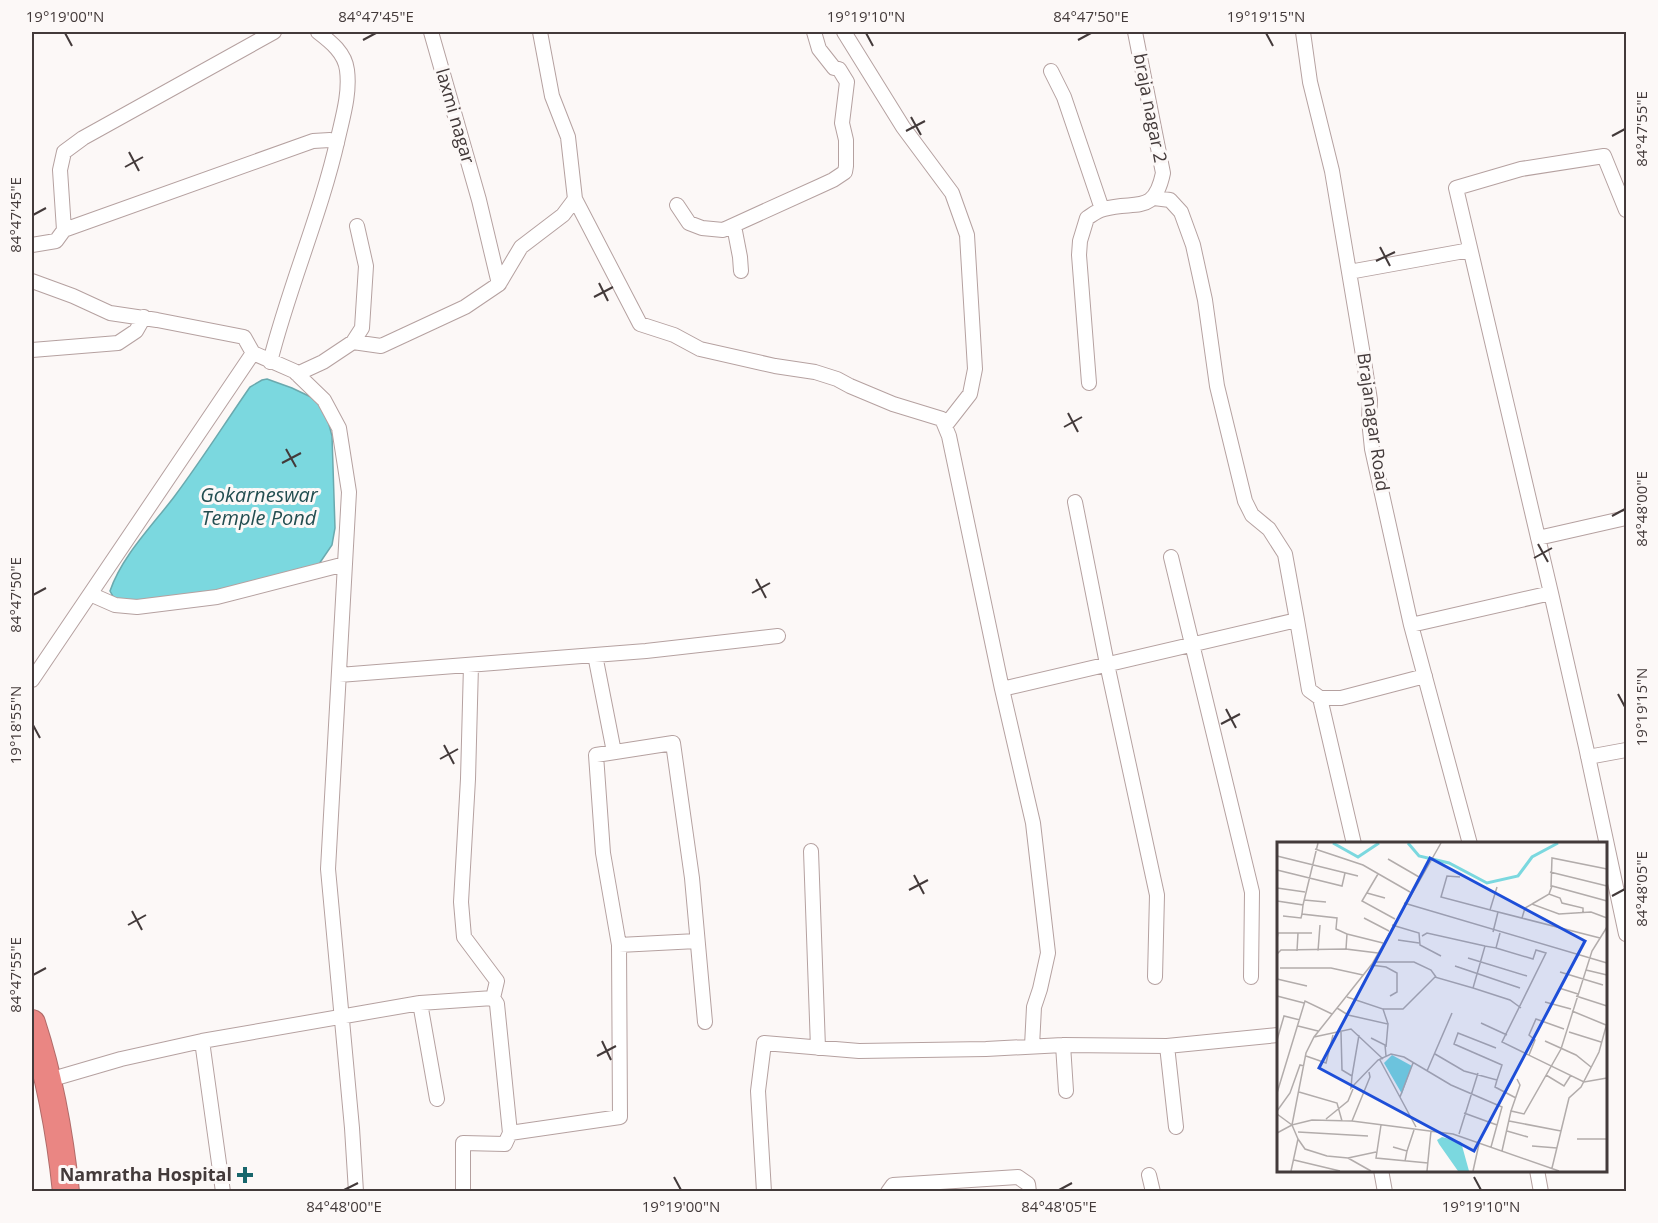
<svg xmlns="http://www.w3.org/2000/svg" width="1658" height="1223" font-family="'Open Sans',sans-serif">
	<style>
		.water { fill: #7bd8df; stroke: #6aa9ae; stroke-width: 1.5 }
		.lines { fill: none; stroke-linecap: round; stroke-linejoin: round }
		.street-casing { stroke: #b5a1a0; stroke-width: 16 }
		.highway-casing { stroke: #b06b69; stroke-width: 28 }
		.street { stroke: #fff; stroke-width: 14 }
		.highway { stroke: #ea8683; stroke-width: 26 }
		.ticks { fill: none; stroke: #433a3a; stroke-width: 2 }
		.poi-dot { fill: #18666c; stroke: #fcf8f7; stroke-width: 2 }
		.labels { text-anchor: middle; stroke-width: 6; stroke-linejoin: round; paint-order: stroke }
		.street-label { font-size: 18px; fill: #433a3a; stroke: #fcf8f7 }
		.poi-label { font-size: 18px; font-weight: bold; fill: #433a3a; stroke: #fcf8f7; text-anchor: end }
		.water-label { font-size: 20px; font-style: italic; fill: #234e51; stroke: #fcf8f7 }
		.inset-river { fill: none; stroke: #7bd8df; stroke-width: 3 }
		.inset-road { fill: none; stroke: #b2acab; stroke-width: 1.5 }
		.view { fill: #1d4ed8; fill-opacity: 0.15; stroke: #1d4ed8; stroke-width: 3 }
		.inset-edge { fill: none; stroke: #433a3a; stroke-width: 3 }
		.neatline { fill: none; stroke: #433a3a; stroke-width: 2 }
		.ticks-label { font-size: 15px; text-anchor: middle; fill: #433a3a }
	</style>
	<rect width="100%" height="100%" fill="#fcf8f7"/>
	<!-- water -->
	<path class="water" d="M267,379L292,388L313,398L323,407L328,421L332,436L335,528L332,545L319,564L233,590L131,603L114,598L110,591C122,556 152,526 174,497C201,461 225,423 250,387L262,380Z"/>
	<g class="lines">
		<defs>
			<path id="street" d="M844,32L903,127L952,193L967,235L975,369L970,394L945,426
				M1303,32L1310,82L1332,171L1363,355L1370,400L1369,420L1372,449L1411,625L1470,844
				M1051,71L1064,97L1102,209
				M1154,198L1170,200L1181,212L1193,245L1205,300L1217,386L1245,501L1252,515L1269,529L1285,554L1297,620
				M575,199L640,324L674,335L700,349L775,366L815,372L837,379L850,386L893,404L942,419L949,436L1002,689
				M677,205L689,223L702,228L723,230L820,186L833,180L845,172L846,166V140L842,123L847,82L839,69L834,68L819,49L814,32
				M734,226L740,257L741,271
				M64,230L313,141L330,140L337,143
				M32,245L56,241L64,230L60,170L64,152L83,138L274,32
				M1349,272L1470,250
				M32,281L73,296L110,313L157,320L244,337L253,353L294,371L324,400L339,428L349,492L328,869L352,1128L356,1192
				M499,284L521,247L563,215L575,199L568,137L552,96L540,32
				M353,342L381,346L465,307L499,284L479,200L431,32
				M32,350L118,343L136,331L144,317
				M270,362C289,286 321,214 338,138C343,116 350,93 347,70C345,53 331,42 318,32
				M297,374L323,362L353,342L362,328L366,266L357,226
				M1089,383L1079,255L1080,241L1087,218C1092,215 1098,210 1104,209C1136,200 1154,216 1163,173L1135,32
				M1075,502L1107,664L1157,895L1155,977
				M1538,538L1626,518
				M1171,557L1252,892L1251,977
				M1551,593L1456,188L1521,169L1604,156L1626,210
				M90,594L115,605L137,607L217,597L345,564
				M1411,625L1551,593L1586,747L1626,934
				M595,655L614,752
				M339,675L646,651L778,636
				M32,680L253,353
				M1320,698L1354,844
				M1588,757L1626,750
				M811,851L818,1048
				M619,945L697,941
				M420,1003L437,1099
				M202,1041L223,1192
				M1063,1045L1066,1091
				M1032,1046L1034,1007L1040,989L1048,953L1033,823L1002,689L1297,620L1309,690L1320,698H1341L1425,676
				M1167,1046L1176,1127
				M49,1080L121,1059L202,1041L420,1003L493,998
				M510,1133L620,1117L619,945L603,853L596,755L673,743L692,878L705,1022
				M1381,1170L1385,1192
				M1537,1170L1541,1192
				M1149,1175L1153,1192
				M463,1192V1143L505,1144L510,1133L497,1004L493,998L497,981L464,937L461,902L468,779L471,665
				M764,1192L758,1091L764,1043L859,1051L986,1049L1063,1045L1167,1046L1278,1035
				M888,1192L893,1185L1018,1177L1028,1184L1029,1192"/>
			<path id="highway" d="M32,1023C50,1078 60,1134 66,1192"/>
		</defs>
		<!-- street casing -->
		<use href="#street" class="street-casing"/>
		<!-- highway casing -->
		<use href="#highway" class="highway-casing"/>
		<!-- street -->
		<use href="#street" class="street"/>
		<!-- highway -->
		<use href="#highway" class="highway"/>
	</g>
	<!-- ticks -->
	<path class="ticks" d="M65,33L72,46M866,33L873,46M1266,33L1273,46M363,40L376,33M1078,40L1091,33M911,117L921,135M906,131L925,121M1612,136L1625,129M129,152L139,171M125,167L143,157M33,215L46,208M1380,247L1390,266M1376,261L1395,252M599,283L608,301M594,297L613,287M1068,413L1078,432M1064,427L1082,417M286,449L296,467M282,463L301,453M1612,516L1625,509M1538,544L1548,562M1534,558L1552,548M756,579L766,598M752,593L770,583M33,595L46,588M1618,694L1625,707M1226,709L1236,728M1221,724L1240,714M33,725L40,738M444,745L454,764M440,759L458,749M914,875L924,894M909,890L928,880M1612,896L1625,889M132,911L142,930M128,925L146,915M33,975L46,968M602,1041L611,1060M597,1056L616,1046M674,1177L681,1190M1474,1177L1481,1190M344,1190L358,1183M1059,1190L1072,1183"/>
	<!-- markers -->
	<path class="poi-dot" d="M242 1166h6v6h6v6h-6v6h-6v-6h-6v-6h6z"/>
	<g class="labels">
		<!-- street labels -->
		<g class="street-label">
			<text transform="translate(1150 108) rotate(79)" y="6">braja nagar 2</text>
			<text transform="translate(455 116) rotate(74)" y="6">laxmi nagar</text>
			<text transform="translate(1373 422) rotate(82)" y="6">Brajanagar Road</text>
		</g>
		<!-- poi labels -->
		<g class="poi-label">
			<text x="232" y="1181">Namratha Hospital</text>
		</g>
		<!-- water labels -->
		<g class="water-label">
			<text x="259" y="502">Gokarneswar<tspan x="259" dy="23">Temple Pond</tspan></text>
		</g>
	</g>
	<!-- overview -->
	<g transform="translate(1277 842)">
		<rect width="330" height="330" fill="#fcf8f7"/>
		<path d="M115,213L135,224L125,252L107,221ZM165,295L184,300L192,329H181L162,302L160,298Z" fill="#7bd8df"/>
		<path class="inset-river" d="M56,1L81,15L102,1M131,1L142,14L172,21L210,41L241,34L255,15L281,1"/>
		<path class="inset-road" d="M38,7L86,23L133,50M0,14L81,34M111,17L142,35M0,28L65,44L68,31M273,30L330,44M101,32L85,59L118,77M183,35L170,34L164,55L221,70M274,45L275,16L330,27M0,46L28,50M90,51L108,56M272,52L275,44L330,59M27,58L49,60M0,59L26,63L25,72L60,76L59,87L70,92L69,107L101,111M127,61L330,121M255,62L272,52L283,56L285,61L306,66V71M26,63L41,1M213,68L220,45M6,74L24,76L25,72M87,76L112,89M245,76L248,66L255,62L282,72L314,70L330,76M115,83L142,91L143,103L164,114M216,90L221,70L323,96M223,91L219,106L208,104L196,146L233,158L244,166M70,92L106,101M145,94L150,91L208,104M0,97L1,91H35M121,98L142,101M219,106L256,117L259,108L269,111L225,200L307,240L330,236M20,109L21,91M41,109L43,83M0,112L4,108L70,107M191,116L250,134M96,120H137L154,128L159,135M94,123L109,125L120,131V150L113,154M178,124L243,146M3,126H54L86,133M309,128L330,133M283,130L326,143M0,137L30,144M282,146L301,152M0,154L27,161M299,154L330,164M70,155L106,167L111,182M268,160L294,167M60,166L71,173L111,182L109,205M106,167H126L158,135L196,146M295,169L329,183M204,181L230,193M21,184L41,189M64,190L65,228L75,234L74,246L101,218L114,212L127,215L174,243L225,265L214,305M292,190L324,200M37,195L74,187L106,217M94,196L108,203L109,214M0,198L7,174L23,178M268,199L299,213L314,225M219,206L181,191L177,202L225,223L220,238M158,212L187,229L220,238L218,245L239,256M252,213L258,198L252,193L259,177L287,187M29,214L49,221L56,193M103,218L139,285M150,229L175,171M269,233L287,244L294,233M75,234L82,193M22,250L60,261L65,279M0,251L28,159L55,172M123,255L136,221M0,269L13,251L23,223L27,224M234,269L243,243L240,237M187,271L220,283M0,272L15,283L35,278L75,279L176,292L282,329M49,277L71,259L76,247M75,279L93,235L92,230M232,279L284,289M104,283L99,316L151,321M230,289L251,295M21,290L91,294M0,291L15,283L29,211L37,195L95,122L164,1M182,292L201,231M21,297L28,307L50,314L71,316L99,310M300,297H330M255,304L280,306M116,305L130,309L128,319M130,309L137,288M225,309L234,269L247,272L284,207L315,109L330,85M71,316L94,329M17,318L63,329M275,326L292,256L304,245L322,210L330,181M14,329L21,297L15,283M150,329L154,289M196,329L202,302"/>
		<path class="view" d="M153,16L308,99L197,309L42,226Z"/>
		<rect width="330" height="330" class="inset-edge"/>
	</g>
	<!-- border -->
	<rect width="1658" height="1223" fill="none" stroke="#fcf8f7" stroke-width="66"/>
	<rect x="33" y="33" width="1592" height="1157" class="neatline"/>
	<g class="ticks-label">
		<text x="65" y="22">19°19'00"N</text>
		<text x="376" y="22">84°47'45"E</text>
		<text x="866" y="22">19°19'10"N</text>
		<text x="1091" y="22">84°47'50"E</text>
		<text x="1266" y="22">19°19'15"N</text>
		<text transform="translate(1642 129) rotate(-90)" y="5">84°47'55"E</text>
		<text transform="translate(16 215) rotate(-90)" y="5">84°47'45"E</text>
		<text transform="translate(1642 509) rotate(-90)" y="5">84°48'00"E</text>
		<text transform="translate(16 595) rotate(-90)" y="5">84°47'50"E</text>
		<text transform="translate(1642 707) rotate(-90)" y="5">19°19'15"N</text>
		<text transform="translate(16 725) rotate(-90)" y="5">19°18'55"N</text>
		<text transform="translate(1642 889) rotate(-90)" y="5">84°48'05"E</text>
		<text transform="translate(16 975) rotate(-90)" y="5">84°47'55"E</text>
		<text x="344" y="1212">84°48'00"E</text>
		<text x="681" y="1212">19°19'00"N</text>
		<text x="1059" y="1212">84°48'05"E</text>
		<text x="1481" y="1212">19°19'10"N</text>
	</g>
</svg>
